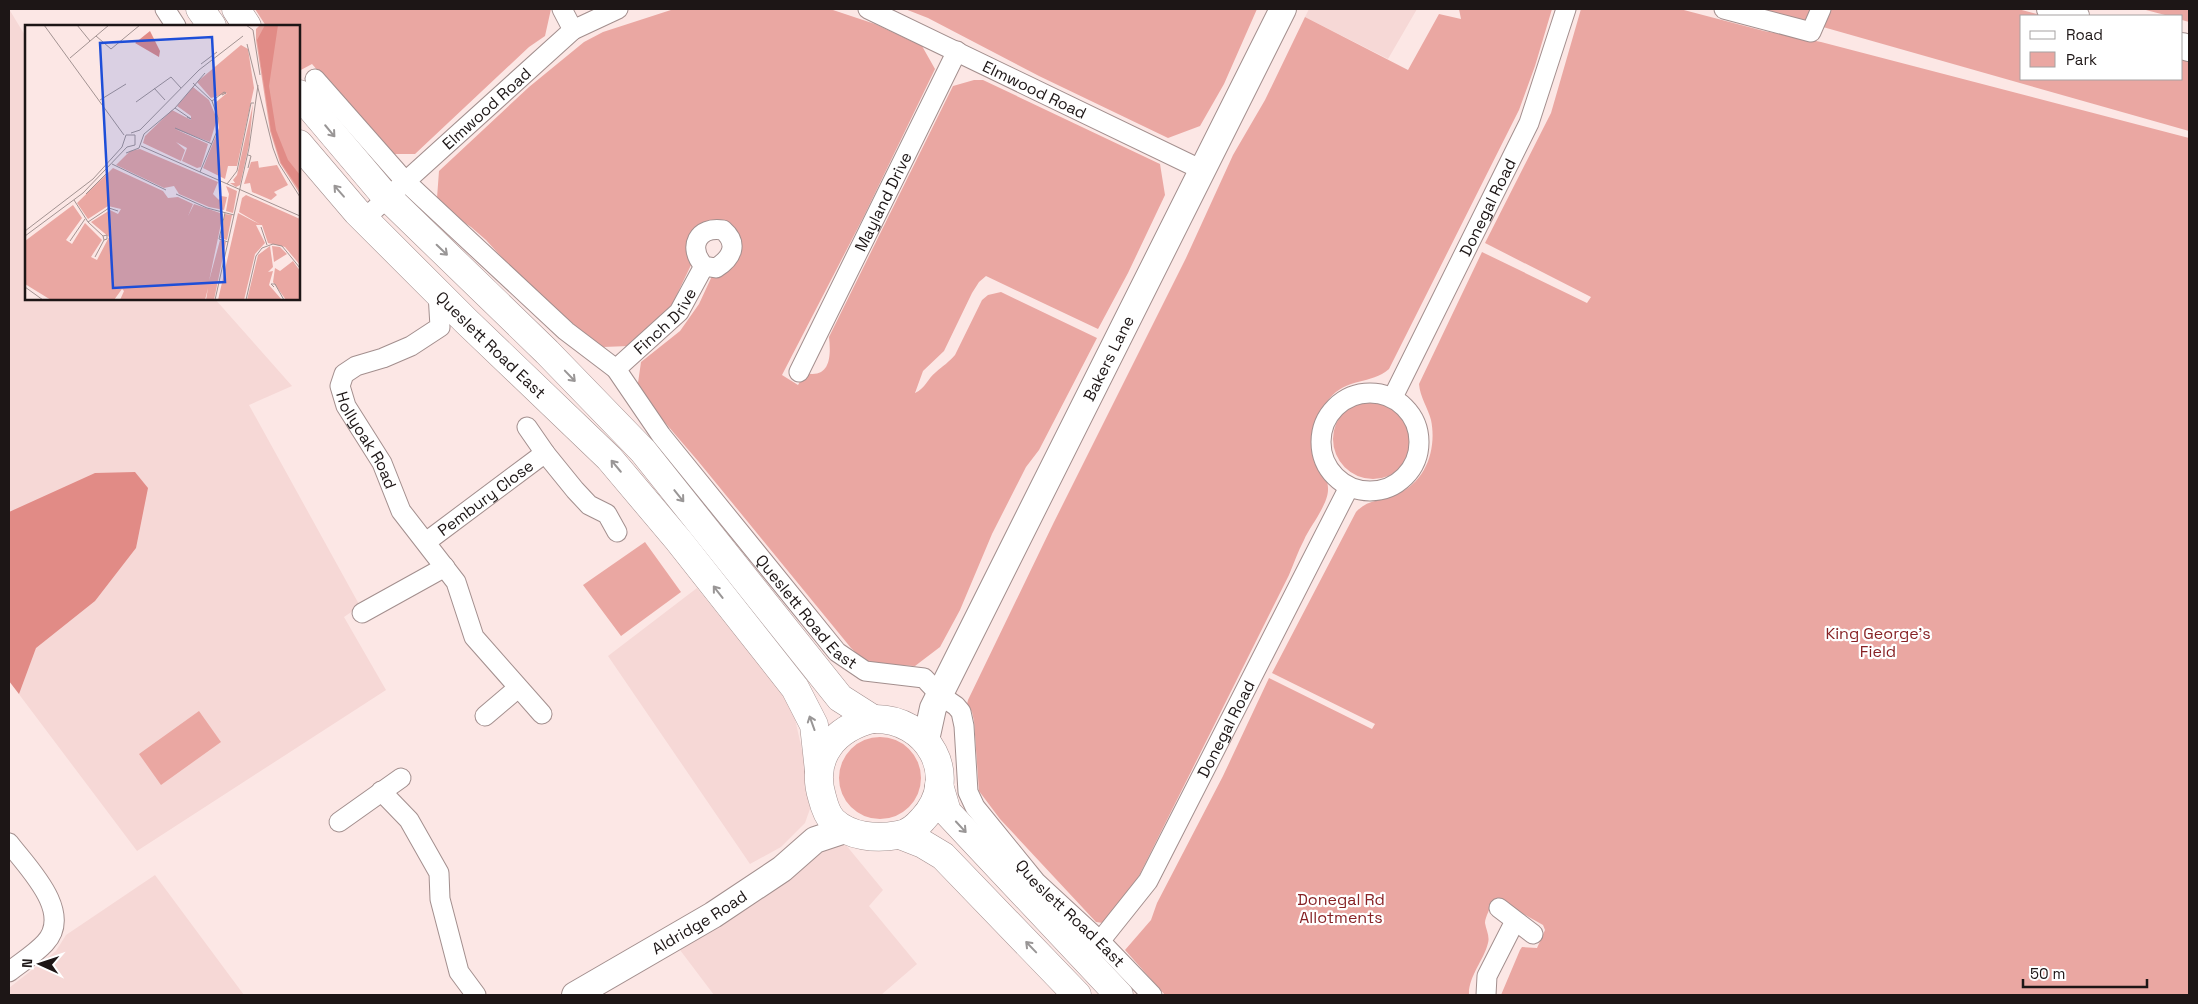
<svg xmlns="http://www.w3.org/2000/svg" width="2198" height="1004" font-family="'Space Grotesk',sans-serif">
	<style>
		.built { fill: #f6d8d6 }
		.green { fill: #eaa7a2 }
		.forest { fill: #e18b86 }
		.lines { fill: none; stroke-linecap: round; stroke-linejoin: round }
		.street-casing { stroke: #a38f8e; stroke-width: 21 }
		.secondary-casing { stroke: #a38f8e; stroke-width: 28 }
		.highway-casing { stroke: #a38f8e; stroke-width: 29 }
		.street { stroke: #fff; stroke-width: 19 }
		.secondary { stroke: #fff; stroke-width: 26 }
		.highway { stroke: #fff; stroke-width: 28 }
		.oneway { stroke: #999696 }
		.labels { text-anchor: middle; stroke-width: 4.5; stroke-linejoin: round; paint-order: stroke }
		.street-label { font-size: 16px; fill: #1d1616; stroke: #fff }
		.park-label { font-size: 16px; fill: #872225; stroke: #fff }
		.inset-road { fill: none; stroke: #a39392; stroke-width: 1 }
		.view { fill: #1d4ed8; fill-opacity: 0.15; stroke: #1d4ed8; stroke-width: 2.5 }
		.inset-edge { fill: none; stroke: #1d1616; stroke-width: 2.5 }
	</style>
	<rect width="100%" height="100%" fill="#fce7e5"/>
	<!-- built -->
	<path class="built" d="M9,9L26,37V299H215L292,386L249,405L360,606L344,617L386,690L137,851L9,681Z
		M1309,9H1417L1388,59L1305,17Z
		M697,588L787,699L795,719L809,781L811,806L805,823L781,847L750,864L608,656Z
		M841,839L883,890L869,906L917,964L881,995H714L680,950Z
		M155,875L244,995H9V988L56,951L66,935Z"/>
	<!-- green -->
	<path class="green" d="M255,9H551L545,36L529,47L415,154H390L312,64L299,71V26H266Z
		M674,9H830L875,24L922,46L935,69L864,216L782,375L798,385L805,373C831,379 831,355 829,337L953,86L974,80H983L1160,164L1165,195L1128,273L1098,329L986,276L979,282L972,293L944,351L923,371L915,393C926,388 927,379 936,372C943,366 949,362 955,355L982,300L988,295L1001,292L1097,338L1039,450L1026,467L992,534L960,610L940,647L915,666L868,664L851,648L698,461L637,390L641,362L680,331L699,304L712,276L738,238L690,237L687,248L691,265L670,309L629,346L603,347L565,318L505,261L486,240L471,227L453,215L437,198L439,171L529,87L584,42L603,32Z
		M905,9H1257L1224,84L1200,126L1168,138L1039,76L928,18Z
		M1459,9H1552L1535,66L1519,110L1389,369C1371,385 1347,377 1329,399C1313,419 1311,439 1320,463C1323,471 1328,480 1328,488C1329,504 1310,526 1304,540C1298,551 1294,563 1289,575L1123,908L1103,923L1096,922L1000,819L979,791L974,721L972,712L967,704L968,700L1054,522L1186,258L1233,155L1265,100L1305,17L1408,70L1439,14L1461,19Z
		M1581,9H1680L1764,31L1821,42L2189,138V995H1501L1520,950L1522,947L1537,948L1545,930L1543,925L1511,907L1502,899L1493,901C1491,907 1485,917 1485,923C1486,930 1490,936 1488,943C1484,960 1468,977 1469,995H1165L1125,950L1151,920L1157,903L1223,776L1269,678L1372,729L1375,724L1272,673L1356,512C1368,499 1382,501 1397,494C1426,482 1437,449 1431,420C1428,408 1420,397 1419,384L1482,252L1587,303L1591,297L1485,243L1551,113Z
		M1740,9H1813L1806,22Z
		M1825,9H2018L2045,16H2022V79H2182V54L2189,56V131L1823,27Z
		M2142,9H2189V22L2182,20V16H2169Z
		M1333 439a40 40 0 1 1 80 0a40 40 0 1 1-80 0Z
		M645,542L681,592L621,636L583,585Z
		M199,711L221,742L161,785L139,754Z
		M839 778a41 41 0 1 1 82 0a41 41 0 1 1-82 0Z"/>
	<!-- forest -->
	<path class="forest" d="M135,472L148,488L136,548L95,601L36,648L19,694L9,681V512L95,473Z"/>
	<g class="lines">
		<defs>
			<g id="street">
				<path d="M165,9L176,26"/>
				<path d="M562,9L573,30"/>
				<path id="s1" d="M868,9L1202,170"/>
				<path d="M1724,9L1811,32L1821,9"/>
				<path id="s2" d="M315,79L405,181L566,331L616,369L661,435L837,652L865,671L924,678L940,695L956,706L961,712L964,726L968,792L975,807L1036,882L1101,942L1152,995"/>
				<path id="s3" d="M364,219L573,30L618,9"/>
				<path id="s4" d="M438,293L440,327L411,346L383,358L356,366L344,374L340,386L346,406L382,463L401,511L456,582L474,637L542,714"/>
				<path id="s5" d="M616,369L679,312L704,266C687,247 698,226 723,230C739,244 732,258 716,268L704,266"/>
				<path id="s6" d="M799,372L957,51"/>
				<circle cx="1370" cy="442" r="49"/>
				<path id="s7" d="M1393,397L1529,123L1566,9"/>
				<path d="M527,427L545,453L575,490L589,505L607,514L617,532"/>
				<path id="s8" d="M426,542L545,453"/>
				<path d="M362,613L445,567"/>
				<path d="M485,716L518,688"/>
				<path d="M381,791L409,820L439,873L440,899L459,972L476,995"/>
				<path d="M339,822L401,778"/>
				<path d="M9,843C27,867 74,912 45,943C35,954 20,963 9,972"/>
				<path d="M1499,908L1533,934"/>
				<path id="s9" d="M1093,950L1148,881L1349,487"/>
				<path d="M1486,995L1487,976L1515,921"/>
			</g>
			<g id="secondary">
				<path d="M2050,9L2076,16"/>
				<path d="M2182,46L2189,48"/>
				<path id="s10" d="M926,740L933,708L1283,9"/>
				<path id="s11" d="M575,995L713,915L782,869L815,840L845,830"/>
			</g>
			<g id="highway">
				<path d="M200,9L212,26"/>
				<path d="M236,9L247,26"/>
				<path d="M299,94L381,191L547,352L643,451L840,698L873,719"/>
				<path id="s12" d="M299,144L357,212L466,321L609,458L679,541L795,688L814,725L819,771"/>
				<path d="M873,719C928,717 962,777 923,819C917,826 908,834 898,835C876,839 850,837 833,821C827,815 824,805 822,797C810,757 835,728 873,719Z"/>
				<path d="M939,785L947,812L1119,995"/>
				<path d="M900,835L923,844L943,856L1077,995"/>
			</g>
		</defs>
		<!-- street casing -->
		<use href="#street" class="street-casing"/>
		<!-- secondary casing -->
		<use href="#secondary" class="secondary-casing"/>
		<!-- highway casing -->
		<use href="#highway" class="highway-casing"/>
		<!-- street -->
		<use href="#street" class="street"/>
		<!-- secondary -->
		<use href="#secondary" class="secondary"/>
		<!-- highway -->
		<use href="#highway" class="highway"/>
	</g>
	<!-- one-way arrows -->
	<defs><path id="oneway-shaft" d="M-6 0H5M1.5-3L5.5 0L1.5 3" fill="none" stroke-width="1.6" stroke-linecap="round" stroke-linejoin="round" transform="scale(1.25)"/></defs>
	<g class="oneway">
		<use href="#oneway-shaft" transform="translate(330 131) rotate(50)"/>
		<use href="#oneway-shaft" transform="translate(339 191) rotate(-131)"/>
		<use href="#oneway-shaft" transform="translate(442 250) rotate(44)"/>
		<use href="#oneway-shaft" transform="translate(570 376) rotate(46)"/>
		<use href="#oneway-shaft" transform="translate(616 466) rotate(-130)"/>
		<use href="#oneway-shaft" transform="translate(679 496) rotate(51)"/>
		<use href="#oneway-shaft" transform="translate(718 592) rotate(-128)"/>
		<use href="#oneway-shaft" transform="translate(812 723) rotate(-110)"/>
		<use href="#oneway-shaft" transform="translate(961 827) rotate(47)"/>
		<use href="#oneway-shaft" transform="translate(1031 947) rotate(-134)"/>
	</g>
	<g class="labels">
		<!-- street labels -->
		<g class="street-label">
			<text dy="6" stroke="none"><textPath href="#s1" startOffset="185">Elmwood Road</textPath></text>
			<text dy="6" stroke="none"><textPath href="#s3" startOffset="165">Elmwood Road</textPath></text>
			<text dy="6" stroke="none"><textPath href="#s6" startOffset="190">Mayland Drive</textPath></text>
			<text dy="6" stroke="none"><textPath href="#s7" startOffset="212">Donegal Road</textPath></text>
			<text dy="6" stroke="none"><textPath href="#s5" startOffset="69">Finch Drive</textPath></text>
			<text dy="6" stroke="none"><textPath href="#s12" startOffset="278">Queslett Road East</textPath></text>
			<text dy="6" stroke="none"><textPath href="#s10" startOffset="424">Bakers Lane</textPath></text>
			<text dy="6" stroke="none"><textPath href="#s4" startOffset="215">Hollyoak Road</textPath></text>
			<text dy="6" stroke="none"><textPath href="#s8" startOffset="74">Pembury Close</textPath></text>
			<text dy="6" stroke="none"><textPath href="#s2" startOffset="728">Queslett Road East</textPath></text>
			<text dy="6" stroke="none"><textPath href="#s9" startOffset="259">Donegal Road</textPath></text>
			<text dy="6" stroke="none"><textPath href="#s2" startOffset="1162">Queslett Road East</textPath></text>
			<text dy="6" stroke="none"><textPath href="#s11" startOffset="144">Aldridge Road</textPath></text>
		</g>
		<!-- park labels -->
		<g class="park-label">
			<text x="1878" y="639">King George's<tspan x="1878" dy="18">Field</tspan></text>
			<text x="1341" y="905">Donegal Rd<tspan x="1341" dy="18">Allotments</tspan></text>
		</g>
	</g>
	<!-- overview -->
	<g transform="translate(25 25)">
		<rect width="275" height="275" fill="#fce7e5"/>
		<path d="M235,0H275V169L255,138L245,106L231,15V4ZM216,20L223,24L229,63L212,141H203L200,154L178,143L194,103L190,78L202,68L186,73L172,57ZM168,62L184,75L192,94L185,117L150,104L183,119L176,142L172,143L157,136L162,123L151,117L160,125L156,136L118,118L120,111L147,85L166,95V91L152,81ZM228,79L224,120L215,160L211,162L205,158H210L208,155L212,150ZM115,124L193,157L188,169L194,175L196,171L202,172L199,185L184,182L154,169L149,161L139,163L91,140L105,126ZM233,136L234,143L226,144L252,140L263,160L249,167L252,170L246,175L227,167L225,158L219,159L226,137ZM88,143L138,166L143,173L153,172L168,179L163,191L169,179L198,189L184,256L195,215L201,217L189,275H181L183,263L180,275H95L99,266L97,264L89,275H26L0,259V216L48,180L57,193L41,215L47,219L60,198L77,215L66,232L72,235L84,212L66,197L85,185L93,189L96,184L83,181L63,194L52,178ZM201,161L212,166L208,188L201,186L204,169ZM221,170L275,194V240L260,222L243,218L237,200H231L240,218L230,229L219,275H193L213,188L236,200L214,187L217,173ZM200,189L207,190L202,215L195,213ZM245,221L248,242L243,247L248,246L244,260L257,275H222L233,230ZM247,221L255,222L262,229L249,237ZM268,236L275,246V275H261L248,257L250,243L255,246Z" fill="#eaa7a2"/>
		<path d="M240,0H253L244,61L251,105L263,135L275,150V166L256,138L246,106L232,15ZM125,6L135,26L134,32L110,18Z" fill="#e18b86"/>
		<path class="inset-road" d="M19,0L99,110M52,0L65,16M221,0L228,5L235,50M71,11L86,24L115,0M222,19L248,123L254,139L275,172M45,33L84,0M176,39L192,27M168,58L187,76L193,93L192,106L175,147M129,63L140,75M75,75L101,59M187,76L199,67L201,68L197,70M111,77L146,52L156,63M150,83L166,94L162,92M150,103L187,119M106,108L115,105L174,45L218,11M116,121L275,191M101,128L114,123L119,109L150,83L180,48M223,130L226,131L223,143M87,139L141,165M202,159L212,146L226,78H229M61,169L81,149M151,169L182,183L209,190M49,175L63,197L78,211L82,210V214L79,215L78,211M200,188L194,214L203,217M63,197L84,183L93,186M236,202L242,220M0,206L68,154L97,122L101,110H110V120L102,122L58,168L0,211M45,216L60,194M70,232L79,215M0,262L18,275M249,262L246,259H250L259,275M190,275L224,123L233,60M221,275L231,231L237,223L248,219L257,221L275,243"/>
		<path class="view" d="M187,12L200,257L88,263L75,18Z"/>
		<rect width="275" height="275" class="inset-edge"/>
	</g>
	<!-- border -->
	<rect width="2198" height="1004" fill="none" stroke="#1d1616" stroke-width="20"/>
	<!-- legend -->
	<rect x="2020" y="15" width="162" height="65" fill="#ffffff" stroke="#a5a2a2"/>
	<rect x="2030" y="31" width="25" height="8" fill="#ffffff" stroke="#a5a2a2"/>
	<text x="2066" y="40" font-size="15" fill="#1d1616">Road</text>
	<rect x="2030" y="52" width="25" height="15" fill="#eaa7a2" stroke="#a5a2a2"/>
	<text x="2066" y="65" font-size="15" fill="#1d1616">Park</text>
	<!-- north arrow -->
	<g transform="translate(40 964) rotate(273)" stroke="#ffffff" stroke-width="4" paint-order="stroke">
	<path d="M0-4L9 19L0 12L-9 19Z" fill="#1d1616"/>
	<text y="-8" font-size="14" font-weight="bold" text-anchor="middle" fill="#1d1616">N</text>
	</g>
	<!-- scale -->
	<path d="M2023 979v8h124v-8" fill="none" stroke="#1d1616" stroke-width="2.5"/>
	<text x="2030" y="979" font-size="15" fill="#1d1616" stroke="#ffffff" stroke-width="4" paint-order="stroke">50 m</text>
</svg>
